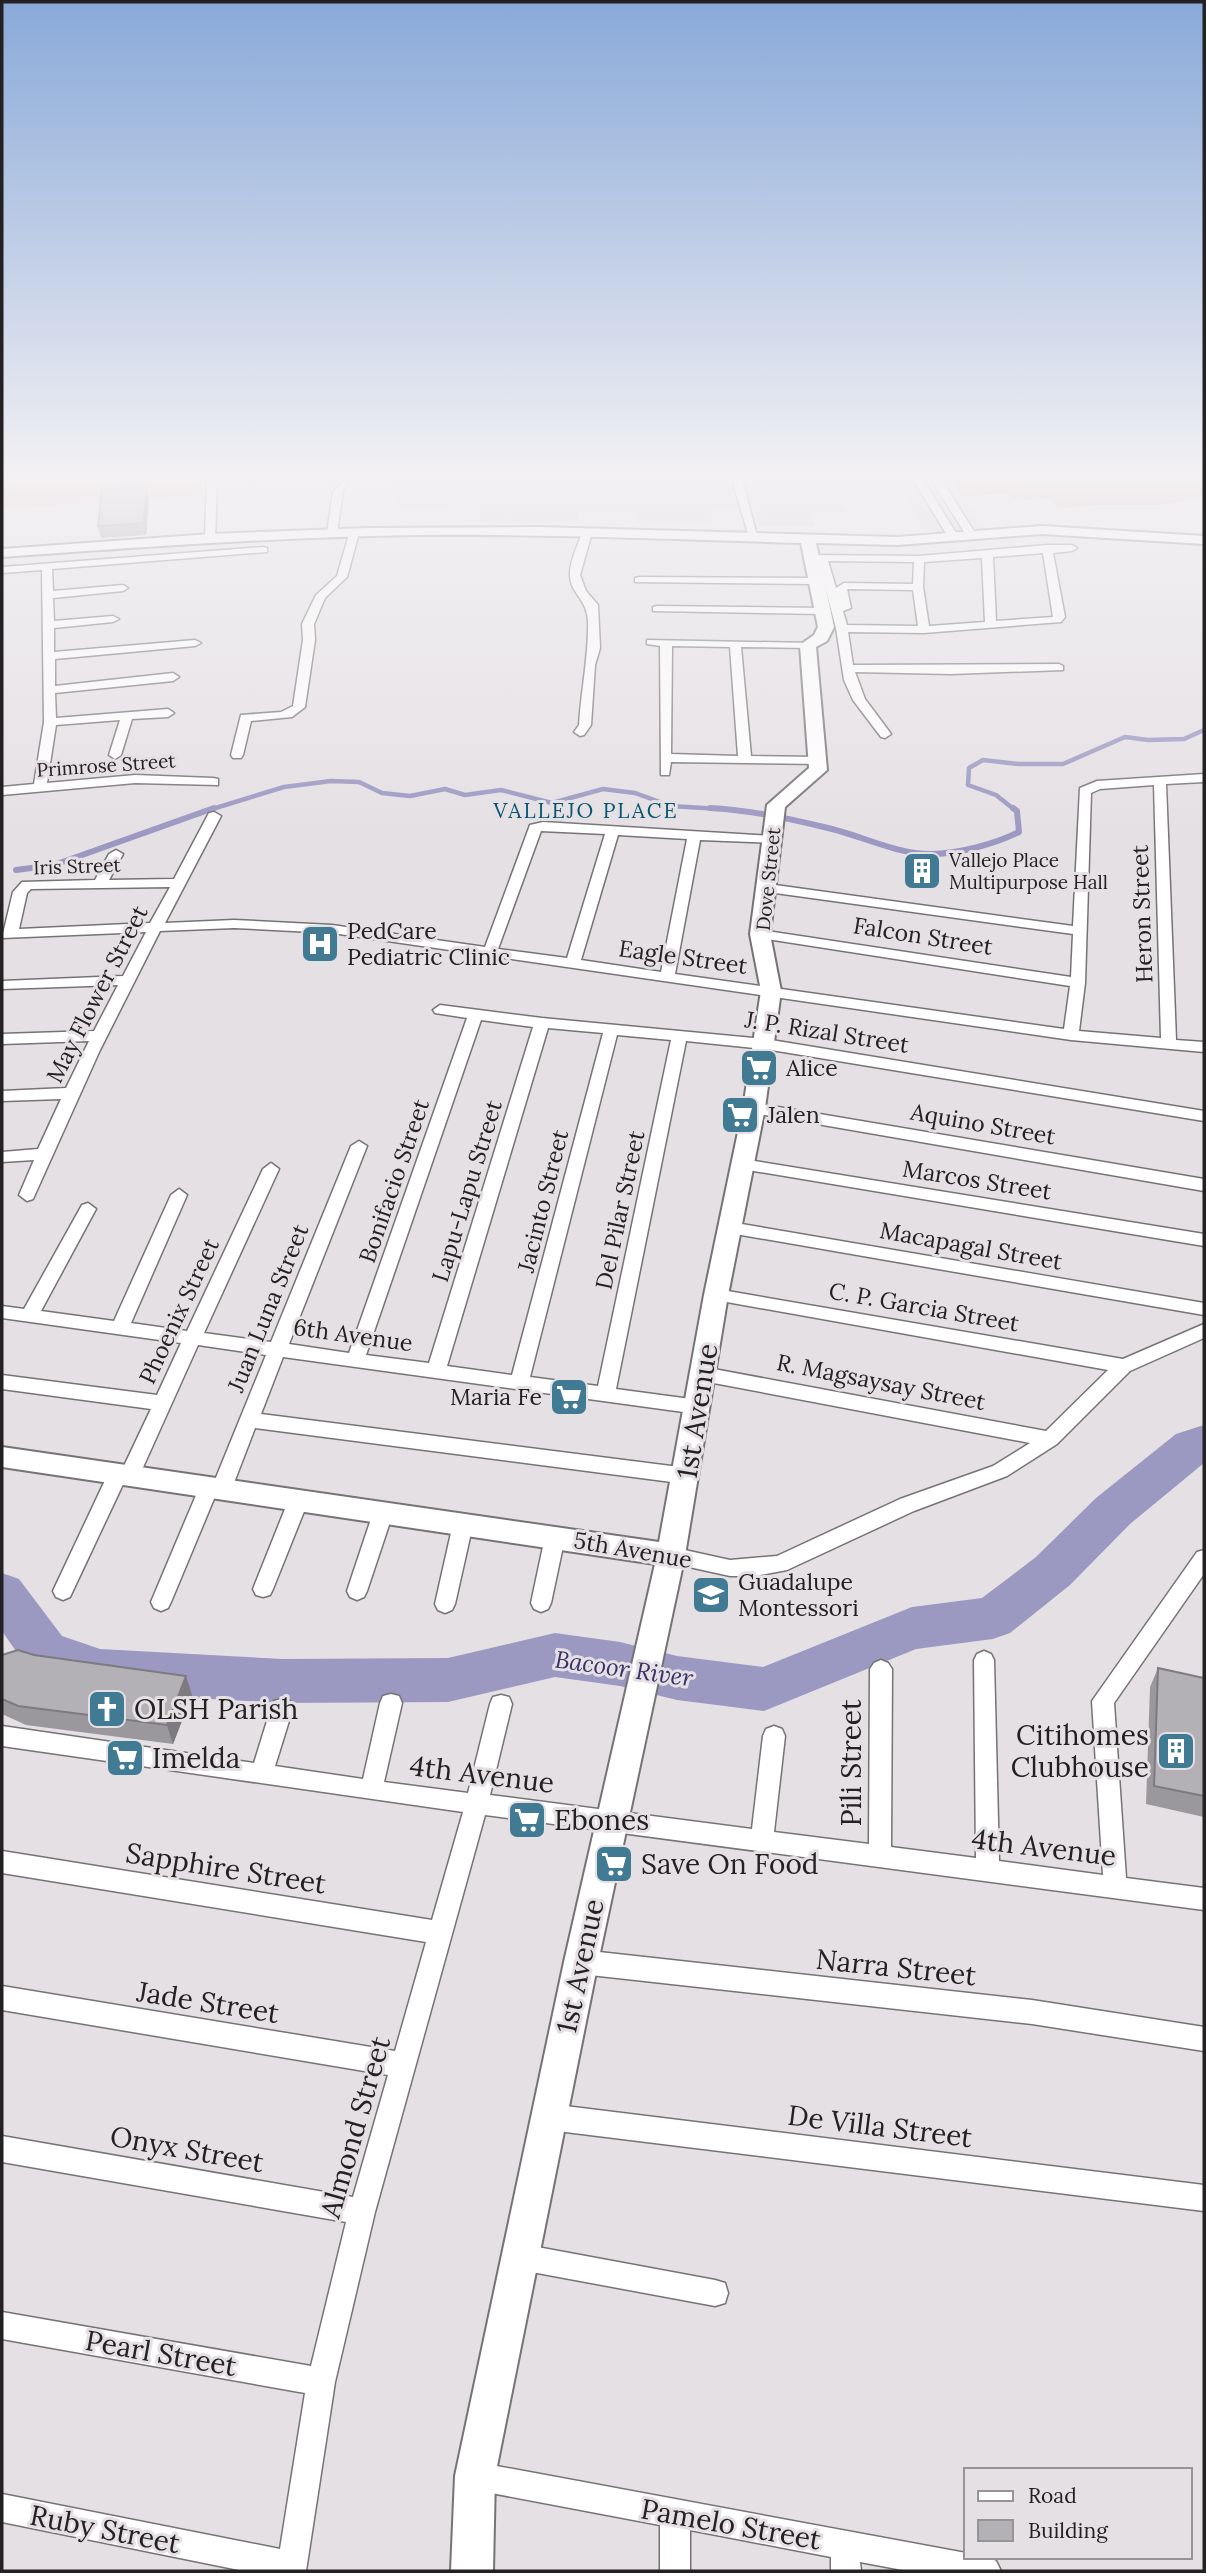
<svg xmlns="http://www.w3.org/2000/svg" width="1206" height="2573" font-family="Lora,serif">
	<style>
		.built { fill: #dcd2dc }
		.green { fill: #e7bac0 }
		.forest { fill: #d6a4ab }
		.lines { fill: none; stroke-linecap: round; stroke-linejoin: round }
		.stream-far1 { stroke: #9b98c2; stroke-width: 4.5 }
		.stream { stroke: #9b98c2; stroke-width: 6 }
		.river { fill: #9b98c2; fill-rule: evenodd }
		.street-casing { stroke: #777276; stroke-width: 3 }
		.secondary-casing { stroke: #777276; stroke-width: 4 }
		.street { fill: #fff; fill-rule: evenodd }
		.secondary { fill: #fff; fill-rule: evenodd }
		.wall { fill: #9a979d }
		.shaded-wall { fill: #7d7b7f }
		.building { fill: #b3b0b6; stroke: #7d7b7f; stroke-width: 2 }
		.labels { text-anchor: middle; stroke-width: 6; stroke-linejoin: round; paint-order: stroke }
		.far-street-label { font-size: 19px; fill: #232122; stroke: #e5e0e4 }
		.far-poi-label { font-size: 19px; fill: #232122; stroke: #e5e0e4; text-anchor: start }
		.far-neighbourhood-label { font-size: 21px; letter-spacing: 2px; fill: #065670; stroke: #e5e0e4 }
		.street-label { font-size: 23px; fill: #232122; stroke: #e5e0e4 }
		.poi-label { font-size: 23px; fill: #232122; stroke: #e5e0e4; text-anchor: start }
		.water-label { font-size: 24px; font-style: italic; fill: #3a3167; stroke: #e5e0e4 }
		.near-street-label { font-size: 28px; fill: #232122; stroke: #e5e0e4 }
		.near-poi-label { font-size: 28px; fill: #232122; stroke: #e5e0e4; text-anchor: start }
	</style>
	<rect width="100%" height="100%" fill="#e5e0e4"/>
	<!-- built -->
	<path class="built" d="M398,476H1204V496L1162,505H1093L1058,509L1049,498L1014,501L1007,493L963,497L984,531L928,537L898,486L837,490L846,512H812L815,526H759L756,510L712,509L711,524L636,522L635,513L579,512L577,522L477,523L481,511L397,507Z"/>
	<!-- green -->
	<path class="green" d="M2,476H202V495L2,509Z"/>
	<!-- forest -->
	<path class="forest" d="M948,476H1204V496L1162,505H1093L1058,509L1049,498L1014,501L1007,493L962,497Z"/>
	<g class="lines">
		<!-- stream-far1 -->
		<path class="stream-far1" d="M209,810L284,787L331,781L359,782L382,793L410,796L445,789L465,795L501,790L552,803L603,789L635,793L671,806L736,810
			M1015,810L996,795L968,785L969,768L983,760L1019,764H1063L1125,737L1148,740L1184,739L1204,730"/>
		<!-- stream -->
		<path class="stream" d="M710,808C750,810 793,819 832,829C864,837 897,854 931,854C958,854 995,844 1019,832L1017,811L1013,808
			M16,870L54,865L214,808"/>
		<!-- river -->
		<path class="river" d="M1204,1425V1463L1130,1524L1070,1585L1010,1633L993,1639L916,1649L764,1711L677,1700L620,1686L555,1677L448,1702L282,1703L100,1693L27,1667L2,1631V1573L19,1579L62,1636L100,1649L282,1659L448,1658L555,1633L620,1642L677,1656L763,1667L912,1607L982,1598L1036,1557L1096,1498L1176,1434Z"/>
		<defs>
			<path id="street" d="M207,476H217L215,539L210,542L205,539Z
				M731,476H741L758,539L749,537Z
				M911,476H921L959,538L958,540H950Z
				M929,476H939L977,536L976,538H968Z
				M343,481L348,484L343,492L337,533L332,536L327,533L333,492Z
				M587,530L592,533L580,575L586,591L598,605L600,648L595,665L591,725L584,735L580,736L574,732L579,725C581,690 589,655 588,621C587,599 571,594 570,576C569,563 578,545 582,533Z
				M350,531L359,533L347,577L325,598L314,624L315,640L305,707L292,717L251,721L243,755L241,758H233L231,755L241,715L281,712L293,706L303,640L302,624L316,595L337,576Z
				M1047,545H1072L1077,548L1072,551L1053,553L1065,617L1061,622L924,633L848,632L853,665L1059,664L1063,666V670L951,674L855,672L865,699L891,734L885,738L881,737L853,700L844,680L836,628L818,560L806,559V555L919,556ZM1043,553L1053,617L996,621L993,557ZM982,558L985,622L929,626L923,587L924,562ZM828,561L914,562L913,584L844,583L836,588ZM847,589L913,590L918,626L847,625L843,611L851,608Z
				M263,547L267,548V552L52,569L53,591L123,585L128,588L123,591L53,598L54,621L113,616L119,619L113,622L54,628V652L195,640L201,643L195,646L55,659V686L173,673L179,677L173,681L55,693L56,718L168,709L174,713L168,717L132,719L121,755L115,759L109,755L120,720L56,725L47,783L135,775L213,778L218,779V785L135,783L2,795V787L34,784L44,722L42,570L2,573V567Z
				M639,577L816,578L821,581L816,584L635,582V578Z
				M657,606L822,608L828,611L822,614L653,611V607Z
				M647,640L812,643V647L808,648L741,647L751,756L819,757L823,758V764L671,762L669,775H661L660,646L647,644ZM672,646L730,647L738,756L671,754Z
				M1204,774V782L1166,784L1176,1040L1204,1042V1052L1071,1040L332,933L234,928L160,931L100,1050L33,1199L27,1201L19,1195L34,1160L2,1162V1152L38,1149L61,1099L2,1101V1091L66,1088L89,1041L2,1044V1034L94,1031L118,985L2,989V981L123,976L146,932L2,938L13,892L22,882L95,880L109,854L116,850L123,854L109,880L174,879L209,813L214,812L221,816L165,923L234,920L332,925L485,947L530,825L543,822L773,836L780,840L778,843L700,840L675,974L1064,1029L1070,986L760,938L753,934L760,930L1071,977L1073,934L768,892L761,888L768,884L1073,926L1080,788L1097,781ZM1154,785L1161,1038L1079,1031L1085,983L1091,793L1100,789ZM541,831L605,834L567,958L498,949ZM618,835L687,839L661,972L581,960ZM170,887L150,923L19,929L27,893L31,889Z
				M440,1005L542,1018L765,1039L1204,1111V1121L765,1049L686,1041L616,1389L698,1400L705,1402L707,1407L705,1412L698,1414L283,1357L261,1414L687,1468L694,1471L697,1476L694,1481L687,1484L255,1428L232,1488L229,1493L222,1496L216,1494L171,1602L168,1608L161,1611L154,1608L151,1602L202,1481L209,1478L215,1480L266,1355L198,1345L140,1474L137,1479L125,1480L70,1597L63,1600L56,1597L53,1591L109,1472L112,1467L124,1466L151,1409L2,1389V1375L157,1395L181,1343L2,1318V1306L24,1309L82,1205L88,1203L96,1209L41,1311L114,1321L171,1195L179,1189L187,1195L131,1323L187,1331L263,1169L271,1163L279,1169L204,1333L271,1342L351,1146L359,1141L367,1146L289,1344L349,1353L467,1018L435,1013L433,1010ZM481,1020L533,1027L429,1363L366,1355ZM548,1028L603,1033L512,1375L447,1366ZM617,1035L671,1040L598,1386L530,1377Z
				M754,1103L1204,1179V1191L748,1112L746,1108L748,1104Z
				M742,1159L1204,1234V1246L736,1168L734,1164L736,1160Z
				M730,1222L1204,1303V1315L724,1232L722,1228L724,1224Z
				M716,1289L1123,1359L1204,1324V1338L1130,1371L1057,1444L1007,1476L914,1511L787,1570L755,1576H730L671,1563L664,1561L661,1555L664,1549L671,1547L730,1560L777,1556L900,1499L993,1466L1030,1443L703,1381L697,1379L694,1374L697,1369L703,1367L1046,1431L1108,1370L710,1299L707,1295L710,1291Z
				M299,1491L306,1493L309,1499L273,1589L270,1595L263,1597L256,1595L253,1589L289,1499L292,1493Z
				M383,1505L390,1507L393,1513L367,1591L364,1597L357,1600L350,1597L347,1591L373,1513L376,1507Z
				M463,1516L470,1518L473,1524L455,1604L452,1610L445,1613L438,1610L435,1604L453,1524L456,1518Z
				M555,1529L562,1531L565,1537L551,1603L548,1609L541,1612L534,1609L531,1603L545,1537L548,1531Z
				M1204,1550V1574L1114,1703L1126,1878L1204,1888V1910L485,1815L375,2212L335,2382L306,2571H244L2,2522V2494L280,2549L305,2393L2,2339V2312L311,2366L346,2222L2,2162V2136L353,2197L388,2075L2,2010V1986L395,2051L426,1942L2,1873V1851L432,1920L463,1812L2,1746V1726L254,1763L271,1708L274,1701L282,1699L290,1701L293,1708L275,1766L363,1779L380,1703L383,1696L391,1694L399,1696L402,1703L384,1782L468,1793L490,1704L493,1697L501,1695L509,1697L512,1704L490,1795L752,1829L763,1736L766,1729L774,1726L782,1729L785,1736L774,1832L869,1844L870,1669L874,1663L881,1660L888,1663L892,1669L891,1847L976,1858L974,1660L977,1654L984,1651L991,1654L994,1660L999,1861L1103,1875L1092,1701L1197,1552Z
				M581,1950L1032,2000L1204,2027V2051L1032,2024L581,1974L573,1970L569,1962L573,1954Z
				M549,2104L1204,2185V2211L549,2130L540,2126L536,2117L540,2108Z
				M521,2244L715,2280L725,2283L728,2293L725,2303L715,2306L521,2270L512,2266L508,2257L512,2248Z
				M475,2462L966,2553V2557H988L996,2561L1001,2571H908L860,2562L861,2571H831V2557L690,2530V2571H660V2525L475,2490L465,2486L461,2476L465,2466Z"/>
			<path id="secondary" d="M1042,526L1204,536V544L1042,534L897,545L816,543L834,627L827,641L816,647L827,770L785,807L770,934L781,991L765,1108L728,1295L685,1555L598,1962L495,2476L493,2571H451L455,2476L564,1962L655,1564L2,1467V1447L659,1542L704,1295L743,1108L761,991L750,934L767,805L809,768L800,645L814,635L818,627L801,543C674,539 547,534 420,535C280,537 141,547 2,557V549L211,534L368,528L539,527L897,537Z"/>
		</defs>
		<!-- street casing -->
		<use href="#street" class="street-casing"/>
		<!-- secondary casing -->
		<use href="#secondary" class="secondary-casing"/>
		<!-- street -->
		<use href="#street" class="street"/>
		<!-- secondary -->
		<use href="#secondary" class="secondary"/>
	</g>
	<!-- wall -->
	<path class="wall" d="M149,499L146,535L101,538L98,526Z
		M2,1655H34L186,1676L192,1695L173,1744L26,1725L2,1714Z
		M1158,1668L1204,1678V1817L1146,1804L1150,1687Z"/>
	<!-- shaded-wall -->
	<path class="shaded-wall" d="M146,487L149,499L146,535L144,523Z
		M186,1676L192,1695L173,1744L167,1725Z"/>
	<!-- building -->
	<path class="building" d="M146,487L144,523L98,526L102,490Z
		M18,1650L34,1655L186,1676L167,1725L18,1706L2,1699V1655Z
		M1158,1668L1204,1678V1796L1154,1786Z"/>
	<!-- sky -->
	<linearGradient id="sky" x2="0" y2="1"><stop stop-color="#89a9d9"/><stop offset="0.57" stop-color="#f3f1f3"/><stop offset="1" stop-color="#f3f1f3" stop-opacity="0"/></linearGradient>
	<rect width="1206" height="836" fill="url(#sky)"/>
	<!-- icons -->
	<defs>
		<symbol id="building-square" viewBox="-11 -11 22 22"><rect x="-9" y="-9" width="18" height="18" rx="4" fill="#407a93" stroke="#e5e0e4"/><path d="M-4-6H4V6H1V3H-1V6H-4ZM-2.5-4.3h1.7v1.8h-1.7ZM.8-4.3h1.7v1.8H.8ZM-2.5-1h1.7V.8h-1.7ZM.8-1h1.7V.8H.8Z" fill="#fff"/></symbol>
		<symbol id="hospital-square" viewBox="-11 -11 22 22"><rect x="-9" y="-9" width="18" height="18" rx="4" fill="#407a93" stroke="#e5e0e4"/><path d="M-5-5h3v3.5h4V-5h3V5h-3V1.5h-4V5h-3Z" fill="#fff"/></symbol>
		<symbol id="supermarket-square" viewBox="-11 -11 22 22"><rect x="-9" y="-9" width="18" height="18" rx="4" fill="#407a93" stroke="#e5e0e4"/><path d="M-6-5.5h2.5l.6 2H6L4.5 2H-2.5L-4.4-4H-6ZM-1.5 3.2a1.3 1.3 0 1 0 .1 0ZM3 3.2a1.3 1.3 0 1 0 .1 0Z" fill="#fff"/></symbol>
		<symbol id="school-square" viewBox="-11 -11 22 22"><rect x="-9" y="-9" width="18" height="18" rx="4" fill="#407a93" stroke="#e5e0e4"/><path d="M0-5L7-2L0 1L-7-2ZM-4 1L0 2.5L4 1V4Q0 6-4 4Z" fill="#fff"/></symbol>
		<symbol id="church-square" viewBox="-11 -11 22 22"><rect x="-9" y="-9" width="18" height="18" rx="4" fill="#407a93" stroke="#e5e0e4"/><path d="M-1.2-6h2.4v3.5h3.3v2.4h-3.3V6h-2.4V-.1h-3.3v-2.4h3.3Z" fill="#fff"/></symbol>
	</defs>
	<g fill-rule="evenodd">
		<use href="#building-square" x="900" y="849" width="44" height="44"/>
		<use href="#hospital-square" x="298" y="922" width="44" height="44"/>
		<use href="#supermarket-square" x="737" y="1046" width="44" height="44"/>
		<use href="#supermarket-square" x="718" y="1093" width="44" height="44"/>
		<use href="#supermarket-square" x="547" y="1375" width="44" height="44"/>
		<use href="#school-square" x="689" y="1573" width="44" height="44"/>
		<use href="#church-square" x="85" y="1687" width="44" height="44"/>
		<use href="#building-square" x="1154" y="1729" width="44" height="44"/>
		<use href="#supermarket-square" x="103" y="1736" width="44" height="44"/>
		<use href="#supermarket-square" x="505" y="1798" width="44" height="44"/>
		<use href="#supermarket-square" x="592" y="1842" width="44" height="44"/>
	</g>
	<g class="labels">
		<!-- far-street labels -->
		<g class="far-street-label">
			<text transform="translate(106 765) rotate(-4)" y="7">Primrose Street</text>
			<text transform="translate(77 866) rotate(-2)" y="7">Iris Street</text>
			<text transform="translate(768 879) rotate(-84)" y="7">Dove Street</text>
		</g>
		<!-- far-poi labels -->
		<g class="far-poi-label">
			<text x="949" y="867">Vallejo Place<tspan x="949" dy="22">Multipurpose Hall</tspan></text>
		</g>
		<!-- far-neighbourhood labels -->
		<g class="far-neighbourhood-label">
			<text x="586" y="818">VALLEJO PLACE</text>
		</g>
		<!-- street labels -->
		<g class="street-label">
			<text transform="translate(1142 914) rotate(-92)" y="8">Heron Street</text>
			<text transform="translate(923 936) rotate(9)" y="8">Falcon Street</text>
			<text transform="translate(683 957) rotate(8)" y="8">Eagle Street</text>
			<text transform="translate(97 994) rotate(-63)" y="8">May Flower Street</text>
			<text transform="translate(827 1032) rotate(9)" y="8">J. P. Rizal Street</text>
			<text transform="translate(983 1124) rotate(10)" y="8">Aquino Street</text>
			<text transform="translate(977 1180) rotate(9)" y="8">Marcos Street</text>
			<text transform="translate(394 1181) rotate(-71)" y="8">Bonifacio Street</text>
			<text transform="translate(467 1191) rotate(-73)" y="8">Lapu-Lapu Street</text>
			<text transform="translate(543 1201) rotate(-76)" y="8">Jacinto Street</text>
			<text transform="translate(620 1210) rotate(-78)" y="8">Del Pilar Street</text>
			<text transform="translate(971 1246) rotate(10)" y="8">Macapagal Street</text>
			<text transform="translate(924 1307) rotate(10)" y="8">C. P. Garcia Street</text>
			<text transform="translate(268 1308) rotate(-68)" y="8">Juan Luna Street</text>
			<text transform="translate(179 1311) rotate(-65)" y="8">Phoenix Street</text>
			<text transform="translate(353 1335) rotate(8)" y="8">6th Avenue</text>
			<text transform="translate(881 1382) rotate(11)" y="8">R. Magsaysay Street</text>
			<text transform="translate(633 1550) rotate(10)" y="8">5th Avenue</text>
		</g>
		<!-- poi labels -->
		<g class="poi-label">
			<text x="347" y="939">PedCare<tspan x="347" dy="26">Pediatric Clinic</tspan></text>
			<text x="786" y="1076">Alice</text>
			<text x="767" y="1123">Jalen</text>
			<text x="542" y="1405" text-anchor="end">Maria Fe</text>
			<text x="738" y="1590">Guadalupe<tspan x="738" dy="26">Montessori</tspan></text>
		</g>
		<!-- water labels -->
		<g class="water-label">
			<text transform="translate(624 1669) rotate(8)" y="8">Bacoor River</text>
		</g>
		<!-- near-street labels -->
		<g class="near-street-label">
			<text transform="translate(697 1411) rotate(-81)" y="10">1st Avenue</text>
			<text transform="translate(851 1763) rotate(-90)" y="10">Pili Street</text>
			<text transform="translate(482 1774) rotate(7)" y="10">4th Avenue</text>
			<text transform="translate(1044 1847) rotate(7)" y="10">4th Avenue</text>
			<text transform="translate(226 1868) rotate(9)" y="10">Sapphire Street</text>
			<text transform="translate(580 1966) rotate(-78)" y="10">1st Avenue</text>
			<text transform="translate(896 1967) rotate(6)" y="10">Narra Street</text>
			<text transform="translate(208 2002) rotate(9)" y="10">Jade Street</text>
			<text transform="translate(880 2126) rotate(7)" y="10">De Villa Street</text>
			<text transform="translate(355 2127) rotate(-74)" y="10">Almond Street</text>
			<text transform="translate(187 2149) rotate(10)" y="10">Onyx Street</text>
			<text transform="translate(161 2353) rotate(10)" y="10">Pearl Street</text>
			<text transform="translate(731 2524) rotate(10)" y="10">Pamelo Street</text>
			<text transform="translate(105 2529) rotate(11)" y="10">Ruby Street</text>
		</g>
		<!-- near-poi labels -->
		<g class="near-poi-label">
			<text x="134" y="1719">OLSH Parish</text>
			<text x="1149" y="1745" text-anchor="end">Citihomes<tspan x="1149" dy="32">Clubhouse</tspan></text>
			<text x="152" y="1768">Imelda</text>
			<text x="554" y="1830">Ebones</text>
			<text x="641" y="1874">Save On Food</text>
		</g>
	</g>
	<!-- border -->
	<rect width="1206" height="2573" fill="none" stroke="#232122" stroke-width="7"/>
	<!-- legend -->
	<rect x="964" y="2468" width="228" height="91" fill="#e5e0e4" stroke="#979496" stroke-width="2"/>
	<rect x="978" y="2491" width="35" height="10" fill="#ffffff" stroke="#979496" stroke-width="2"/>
	<text x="1028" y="2503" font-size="21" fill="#232122">Road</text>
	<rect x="978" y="2520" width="35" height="21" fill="#b3b0b6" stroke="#979496" stroke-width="2"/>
	<text x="1028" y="2538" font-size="21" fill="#232122">Building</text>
</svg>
